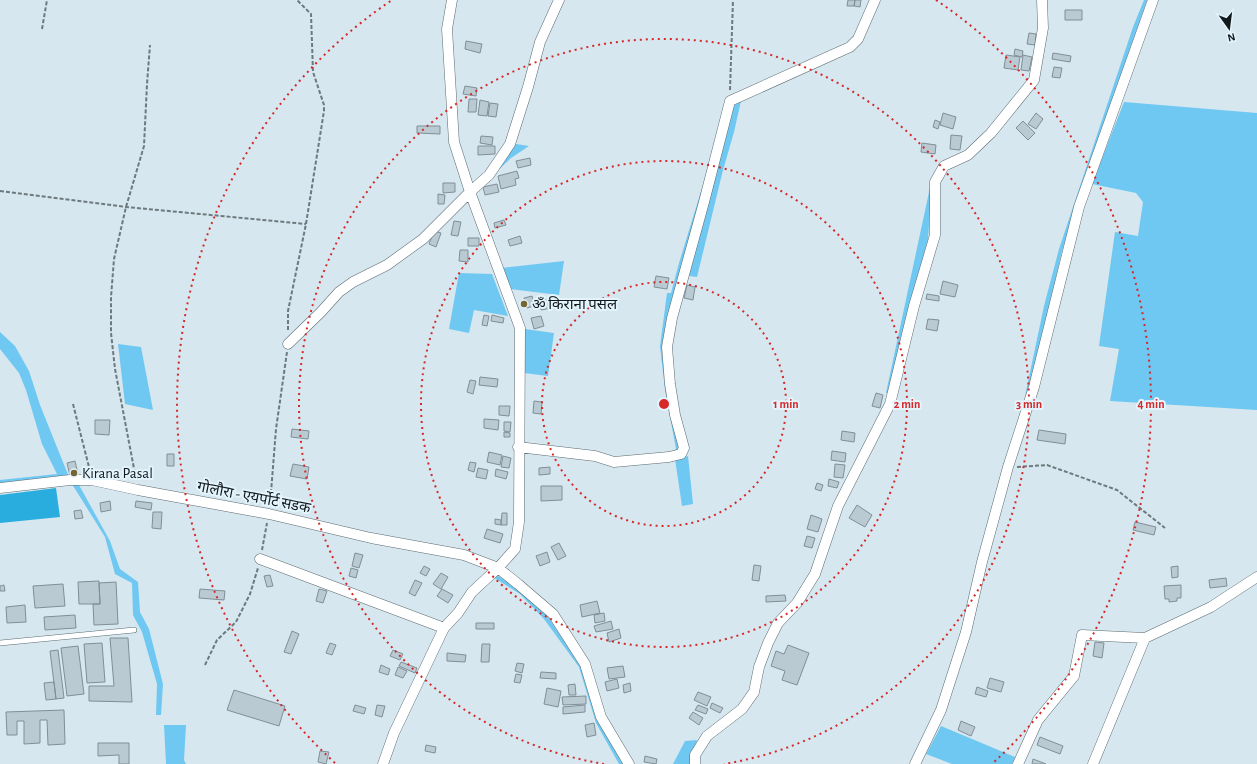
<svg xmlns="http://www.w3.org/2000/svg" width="1257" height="764" font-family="'Alegreya Sans','Noto Sans Devanagari',sans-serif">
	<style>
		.green { fill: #6ec8f1 }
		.water { fill: #29addf }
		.building { fill: #bacad3; stroke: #808f97 }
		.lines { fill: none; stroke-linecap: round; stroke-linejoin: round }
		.lane-casing { stroke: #5c6b72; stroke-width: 6 }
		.street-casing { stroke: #5c6b72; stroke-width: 11 }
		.path { stroke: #6e797e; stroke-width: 2; stroke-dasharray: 4 2; stroke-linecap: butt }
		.lane { stroke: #fff; stroke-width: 5 }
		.street { stroke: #fff; stroke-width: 10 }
		.ring { fill: none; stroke: #d62828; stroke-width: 2; stroke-dasharray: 2 4 }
		.poi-dot { fill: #756633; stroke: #e3f4fd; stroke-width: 1.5 }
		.labels { text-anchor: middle; stroke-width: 4; stroke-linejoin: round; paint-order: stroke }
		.poi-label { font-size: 15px; fill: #12181b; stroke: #e3f4fd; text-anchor: start }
		.street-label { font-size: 15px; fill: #12181b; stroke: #e3f4fd }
		.centre { fill: #d62828; stroke: #e3f4fd; stroke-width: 2 }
		.ring-label { font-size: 12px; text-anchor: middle; font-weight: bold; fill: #d62828; stroke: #e3f4fd; stroke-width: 4; stroke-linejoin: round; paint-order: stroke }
	</style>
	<rect width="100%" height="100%" fill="#d6e7ef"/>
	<!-- green -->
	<path class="green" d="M1144,0H1147L1084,181L1062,251L1033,375L1025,396L1044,306L1059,249L1133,27Z
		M741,101L734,132L723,170L697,277L689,276L731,108Z
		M1124,102L1257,113V410L1110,401L1119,349L1099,346L1115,232L1138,236L1143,202L1136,193L1092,184Z
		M516,144L529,146L511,158L490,178Z
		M932,178L928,240L912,296L888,393H886Z
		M702,188L701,201L665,347L681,447L678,453L668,454L676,449L665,390L660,346L667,293H671L679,263Z
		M564,261L559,295L510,289L501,268Z
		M459,273L492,274L508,316L474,310L469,333L449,329Z
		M525,329L554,333L548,376L524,373Z
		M0,332L15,346L29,371L40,405L69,477L0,484V480L57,474L42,444L26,390L19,373L0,349Z
		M118,344L141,347L153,410L125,404Z
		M688,456L693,504L682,506L675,459Z
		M72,484L79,485L110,541L120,569L138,582L140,612L149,629L163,684L161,715H156L157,684L142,632L133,615L132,583L115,574L105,537Z
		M497,575L524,593L548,617L581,666L623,764H619L596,723L579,667L544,619L520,594L493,577Z
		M164,725H186L184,760L186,764H166Z
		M941,726L1015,757L1012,764H952L926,754Z
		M697,740L690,764H673L685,741Z"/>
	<!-- water -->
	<path class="water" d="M56,488L60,517L0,523V495Z"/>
	<!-- building -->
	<path class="building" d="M848,0H855L854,6H847Z
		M855,0H861L860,7L854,6Z
		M1065,10H1082V20H1065Z
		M1029,33L1036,34L1035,45L1027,44Z
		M466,41L482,44L480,53L465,49Z
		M1015,49L1023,51L1022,57L1014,55Z
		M1053,53L1071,56L1070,62L1052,59Z
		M1006,55L1020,57L1018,70L1004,68Z
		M1023,55L1032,57L1029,71L1021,70Z
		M1054,67L1062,68L1060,78L1052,77Z
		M465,86L477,88L476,96L463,94Z
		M469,99H477L476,112H468Z
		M480,100L489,102L487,116L478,115Z
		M490,103L498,104L496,117L488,116Z
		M943,113L956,117L953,129L940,125Z
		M1036,113L1043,119L1036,129L1028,124Z
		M935,120L940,122L938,129L933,127Z
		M1023,121L1035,133L1028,140L1016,128Z
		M417,126H440V134L417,133Z
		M951,135L962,136L960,150L950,149Z
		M481,136L493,137L492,145L480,143Z
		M922,143L936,145L935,154L921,152Z
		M478,146H495V154L478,155Z
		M530,158L531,165L518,168L516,161Z
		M517,171L519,178L515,179L516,185L501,189L498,176Z
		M443,183H455V192L443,193Z
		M497,184L499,192L485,195L483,187Z
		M438,194L445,195L444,204H438Z
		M504,220L506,225L495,228L494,223Z
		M454,221L461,222L458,236L451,235Z
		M434,231L441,233L436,247L429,244Z
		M520,236L522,243L510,246L508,240Z
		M468,238H479V246H468Z
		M460,250H468V262L459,261Z
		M656,276L669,278L667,289L654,287Z
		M943,281L958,285L955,297L940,294Z
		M687,285L695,287L693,300L684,298Z
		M927,294L939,296V301L926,299Z
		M532,296L534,306L527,308L524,298Z
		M551,299L552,308L541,310L540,301Z
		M484,315L489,316L487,326L482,325Z
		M492,315L504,318L503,323L491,321Z
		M541,316L544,326L534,329L531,318Z
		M928,319L939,320L937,331L926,329Z
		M480,377L498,379L497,387L479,385Z
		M470,380L476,381L473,394L467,392Z
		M876,393L883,395L880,408L872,406Z
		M534,401L542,402L541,414L533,413Z
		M499,406H510L509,416L499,415Z
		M484,419L499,420L498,430L484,428Z
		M95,420H110L109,435L95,434Z
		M504,422H511L510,432L504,431Z
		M292,429L309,431L308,439L291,437Z
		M1039,430L1066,434L1065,444L1037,440Z
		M842,431L855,433L854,442L841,440Z
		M504,432L510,433V437H504Z
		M832,451L846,453L845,462L831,460Z
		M489,452L502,455L500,465L487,462Z
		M167,454H174V466H167Z
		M503,456L511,458L509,468L501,467Z
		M75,461L78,474L70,476L67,463Z
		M470,462L476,463L474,472L468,470Z
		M293,464L309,467L307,479L290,476Z
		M835,464L845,465L843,478L834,477Z
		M550,467V474L539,475V468Z
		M478,468L488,470L486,479L476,477Z
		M496,469L508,472L506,479L495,476Z
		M829,479L839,482L837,488L828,486Z
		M817,483L823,485L821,491L815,489Z
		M541,486H562V500L541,501Z
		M110,501L111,510L101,512L100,503Z
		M136,501L152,503L151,510L135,507Z
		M857,505L872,515L865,527L849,518Z
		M81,510L83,518L75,519L74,511Z
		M153,512H162L161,529L152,528Z
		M502,513H507V525H501Z
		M811,515L822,519L818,532L807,529Z
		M495,519L501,520V525L495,524Z
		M1135,522L1156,527L1154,535L1133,530Z
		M487,529L503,534L500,543L484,538Z
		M807,536L815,538L812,548L804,546Z
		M559,543L566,556L558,560L551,547Z
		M547,552L550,562L540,566L536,556Z
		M355,553L363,555L359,568L352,566Z
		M754,565L761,566L759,581L752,580Z
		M424,566L430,569L426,576L420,573Z
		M1178,566V577L1172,578L1171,567Z
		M351,568L358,570L356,578L349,576Z
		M441,573L448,577L441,589L433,584Z
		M270,575L273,586L267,587L264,576Z
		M1226,578L1227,586L1210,588L1209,580Z
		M415,580L422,583L415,596L409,593Z
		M99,581L100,604H79L78,582Z
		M116,582L118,624L94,625L93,604H100L99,583Z
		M63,584L65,606L35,608L33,586Z
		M4,585L5,591H0V586Z
		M1181,585V598H1177V601L1169,602V599H1165L1164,586Z
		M200,589L225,591L224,600L199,598Z
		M319,589L327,591L323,603L316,601Z
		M442,589L453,595L448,603L437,596Z
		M785,595L786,601L766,602V596Z
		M597,601L600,613L582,617L580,605Z
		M25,605L26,622L7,623L6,607Z
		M604,613L605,621L595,623L594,615Z
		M75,615L76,628L45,630L44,617Z
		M611,621L613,629L596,632L594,626Z
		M476,623H494V629H476Z
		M619,629L621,638L609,642L607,633Z
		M292,631L299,634L291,654L284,652Z
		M110,638H128L132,702L89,701V686H114Z
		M1095,642L1104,643L1102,658L1093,656Z
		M102,643L105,682L87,683L84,644Z
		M330,643L336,645L332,655L326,653Z
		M482,644H490L489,662H481Z
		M788,645L809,653L797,685L782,680L785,671L771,666L776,651L784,654Z
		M78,646L84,694L67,696L61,648Z
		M58,650L64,698L56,699L50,651Z
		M393,650L403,654L400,660L390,656Z
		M447,653L466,655L465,662L447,661Z
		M401,662L417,668L415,673L399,666Z
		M517,663L524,664L522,673L515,671Z
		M381,665L390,669L388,675L379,672Z
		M623,666L625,677L609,679L607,668Z
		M398,667L407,671L403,678L395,675Z
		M541,672L556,673V679L540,678Z
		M516,674L522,675L520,683L514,682Z
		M990,678L1004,682L1001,692L987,688Z
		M617,679L619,688L607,691L605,682Z
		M54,682L56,699L46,700L44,683Z
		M630,683L631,691L624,693L623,685Z
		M575,684L576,695H569L568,685Z
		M977,687L988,691L986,697L975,694Z
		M547,688L561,691L558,707L544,704Z
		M234,690L285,706L279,726L227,710Z
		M698,692L711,697L707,706L694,700Z
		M586,696V704L563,705L562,697Z
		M712,703L723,708L720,713L710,708Z
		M355,705L366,708L364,714L353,711Z
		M377,705L385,706L382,717L375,715Z
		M585,705V712L563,714V707Z
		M698,705L708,709L706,714L695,710Z
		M64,710L65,744L48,745L47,720H40V743L24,744V721H17V735H7L6,712Z
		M693,712L703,718L699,725L689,718Z
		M961,721L975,727L971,736L958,730Z
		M594,723L596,735L587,737L585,725Z
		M1040,737L1063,746L1060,754L1037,745Z
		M98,743H129V764H119V755L98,756Z
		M426,745L436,747L435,753L425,751Z
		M320,751L329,752L326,764L318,762Z
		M645,756L657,759L656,764L644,762Z
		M1033,759L1046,764H1032Z"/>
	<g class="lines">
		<defs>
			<path id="lane" d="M0,643L134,630"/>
			<path id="street" d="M288,344L321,312L339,292L353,282L387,265L423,239L470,192L489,175L510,144L528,87L540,42L559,0
				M518,447L595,456L614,462L669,457L681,454L684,448L675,415L670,384L667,347L672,318L704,202L730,101L850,47L858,39L875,0
				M0,488L70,480H92L138,490L269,514L371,538L464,555L498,568L518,584L553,614L585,664L601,717L629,764
				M260,559L444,628
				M383,764L394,733L444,628L458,613L472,592L498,568L515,549L519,522L520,328L470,192L454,142L447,29L452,0
				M695,764V755L707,736L742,709L754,692L759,667L768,643L778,623L797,603L815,574L838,506L890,404L914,306L935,235V182L944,166L968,155L991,133L1034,80L1043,28L1042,0
				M915,764L941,710L966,632L982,562L1008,467L1034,387L1079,207L1153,0
				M1018,764L1038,720L1074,676L1082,635L1145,638L1211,607L1257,577
				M1093,764L1145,638"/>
		</defs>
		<!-- lane casing -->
		<use href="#lane" class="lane-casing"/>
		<!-- street casing -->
		<use href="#street" class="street-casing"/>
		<!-- path -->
		<path class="path" d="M42,29L47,0
			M730,90L733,0
			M0,191L126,207L306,224
			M288,330V311L306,224L324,111V105L313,72L311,14L297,0
			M73,404L90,471
			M1017,467L1047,465L1117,490L1165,528
			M136,479L115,369L111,333V297L114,259L126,207L144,146L147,84L150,45
			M270,505L276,429L287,352
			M262,550L267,523
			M205,665L217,640L236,622L250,594L258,568"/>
		<!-- lane -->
		<use href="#lane" class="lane"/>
		<!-- street -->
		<use href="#street" class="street"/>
	</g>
	<!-- distance rings -->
	<g class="ring">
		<circle cx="664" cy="404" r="122"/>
		<circle cx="664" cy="404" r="243"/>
		<path d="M604 764A365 365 0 1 1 724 764"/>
		<path d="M335 763A487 487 0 0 1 392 0M936 0A487 487 0 0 1 993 763"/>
	</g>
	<!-- markers -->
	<g class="poi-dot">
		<circle cx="524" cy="304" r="4"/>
		<circle cx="74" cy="473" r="4"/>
	</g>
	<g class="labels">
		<!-- poi labels -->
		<g class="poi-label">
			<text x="532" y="309">ॐ किराना पसल</text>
			<text x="82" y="478">Kirana Pasal</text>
		</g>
		<!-- street labels -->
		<g class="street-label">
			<text transform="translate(254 497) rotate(11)" y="5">गोलौरा - एयर्पोर्ट सडक</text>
		</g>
	</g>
	<circle cx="664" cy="404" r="6" class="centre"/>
	<g class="ring-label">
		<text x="786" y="408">1 min</text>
		<text x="907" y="408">2 min</text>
		<text x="1029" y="408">3 min</text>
		<text x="1151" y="408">4 min</text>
	</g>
	<!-- north arrow -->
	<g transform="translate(1229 28) rotate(166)" stroke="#e3f4fd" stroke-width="3" paint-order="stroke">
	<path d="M0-3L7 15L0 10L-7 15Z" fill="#12181b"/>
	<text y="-6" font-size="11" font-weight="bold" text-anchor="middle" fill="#12181b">N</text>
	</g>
</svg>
